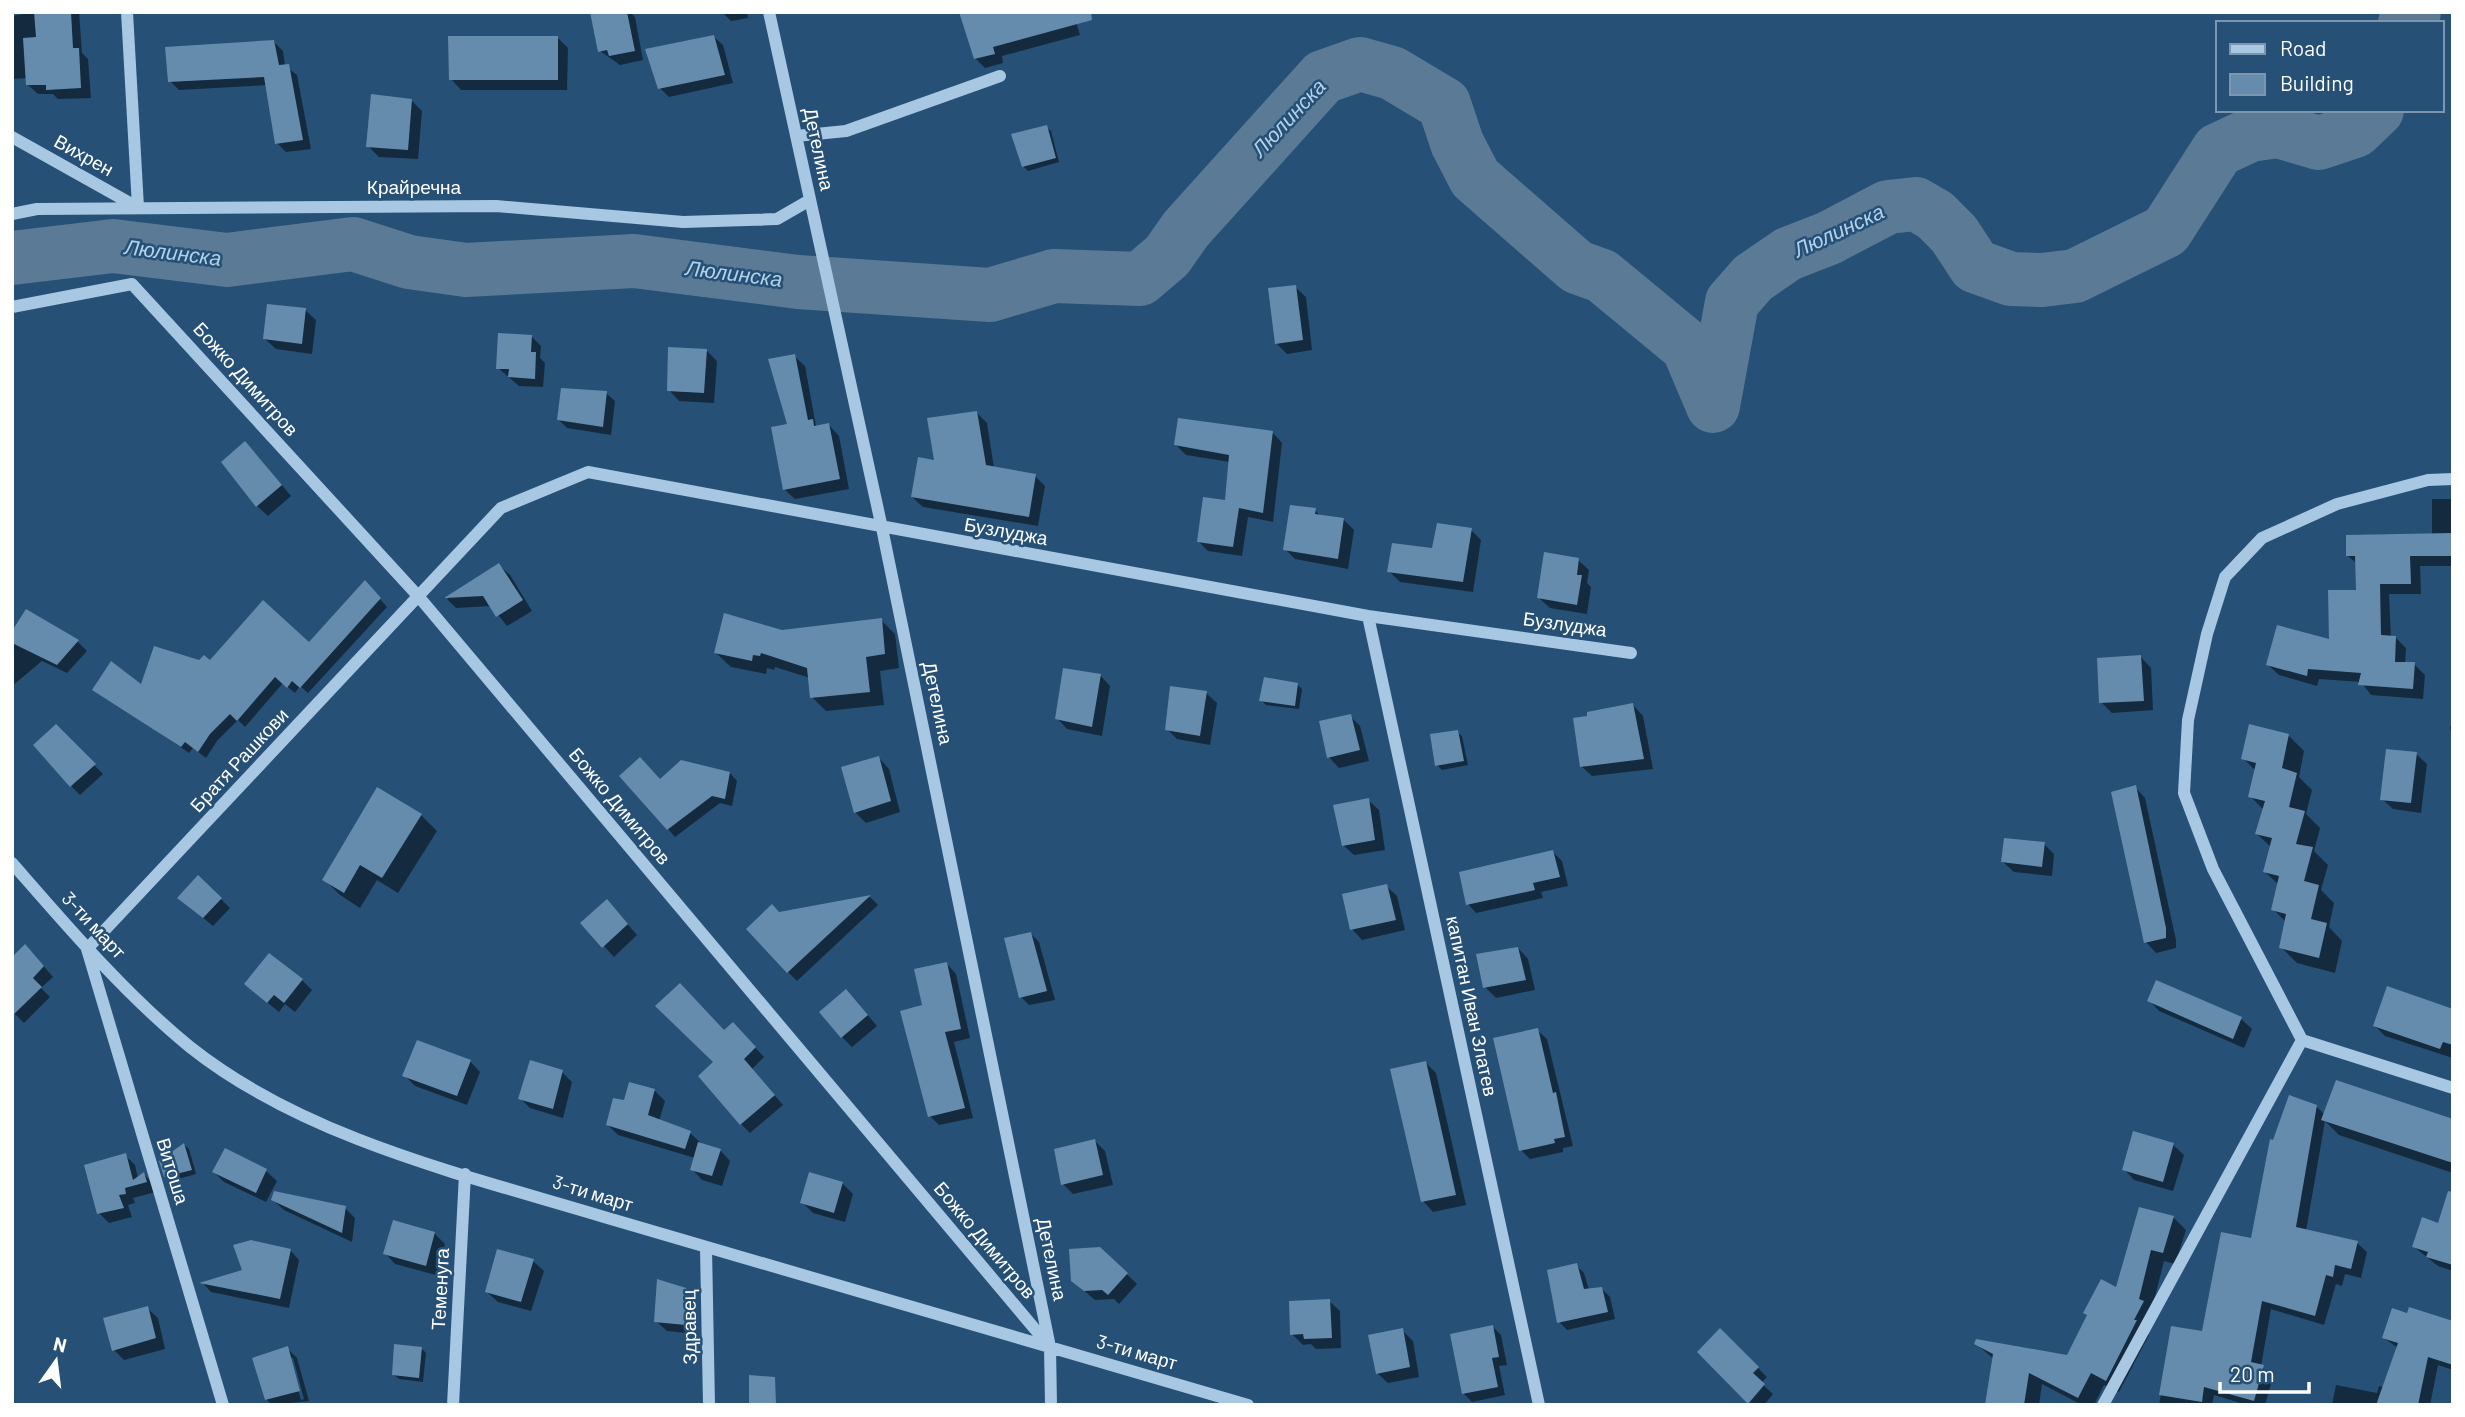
<svg xmlns="http://www.w3.org/2000/svg" width="2465" height="1417" font-family="Barlow,sans-serif">
	<style>
		.shadow { fill: #0007; fill-rule: evenodd }
		.lines { fill: none; stroke-linecap: round; stroke-linejoin: round }
		.river { stroke: #5b7a95; stroke-width: 54 }
		.building { fill: #668cad }
		.minor { stroke: #a7c7e2; stroke-width: 12 }
		.labels { text-anchor: middle; stroke-width: 5; stroke-linejoin: round; paint-order: stroke }
		.street-label { font-size: 19px; fill: #fff; stroke: #265076 }
		.water-label { font-size: 21px; font-style: italic; fill: #b2d1ea; stroke: #265076 }
	</style>
	<rect width="100%" height="100%" fill="#265076"/>
	<!-- shadow -->
	<path class="shadow" d="M36,12H79L82,53L88,59L91,98L58,99L53,94H38L28,85V78L12,79V16Z
		M606,12H629L635,17L643,60L620,65L600,51Z
		M747,12L748,18L731,21L722,12Z
		M960,12H1073L1080,35L1002,56L1003,63L985,68L975,58Z
		M714,37L723,45L733,83L669,97L660,88L647,50Z
		M558,38L568,48L567,90H461L451,79Z
		M274,42L283,51L285,66L297,75L311,149L286,152L277,143L267,85L179,90L170,81Z
		M411,100L422,111L418,159L379,157L368,146Z
		M1046,127L1051,131L1059,162L1028,171L1023,166Z
		M1295,287L1306,297L1312,350L1287,354L1277,344Z
		M305,310L316,320L312,354L276,349L265,339Z
		M532,337L541,346L540,358L545,363L543,387L519,386L498,368Z
		M707,351L717,361L714,403L679,401L669,390Z
		M794,356L805,366L816,426L829,425L839,436L849,489L795,499L784,489Z
		M606,393L615,401L611,435L567,428L559,420Z
		M977,413L987,423L994,468L1035,476L1045,486L1038,526L923,507L912,497Z
		M1273,433L1282,443L1273,522L1248,517L1242,556L1208,551L1198,541L1226,502L1230,462L1186,455L1176,445Z
		M255,453L291,496L268,516L257,506Z
		M2432,499H2453V566H2420L2421,594H2389L2391,638H2396L2406,648L2405,664H2414L2425,675L2423,699L2371,695L2361,682L2319,679L2317,686L2279,675L2268,665L2331,642L2357,591V564L2348,556L2432,535Z
		M1315,510L1321,517L1343,519L1354,530L1348,569L1295,559L1285,549Z
		M1471,530L1481,540L1473,592L1400,582L1389,571Z
		M1578,560L1589,570L1587,583L1591,587L1587,614L1550,608L1539,598Z
		M499,565L510,575L532,611L507,626L491,606L456,608L447,599Z
		M365,582L387,607L308,693L300,686L295,693L283,683L245,727L238,720L217,741L206,758L193,748L189,753L95,689L142,686L200,662L309,644Z
		M32,615L78,642L87,651L67,673L42,661L12,686V634Z
		M881,620L895,634L899,668L880,671L884,705L826,711L812,697L810,678L775,667L774,670L767,668L766,674L731,667L716,653L782,632Z
		M2141,657L2151,668L2153,710L2112,713L2101,702Z
		M1100,675L1110,686L1102,736L1067,729L1057,718Z
		M1297,684L1302,689L1299,709L1266,705L1261,700Z
		M1206,693L1217,703L1210,745L1177,739L1167,729Z
		M1633,705L1643,716L1653,769L1592,776L1581,766Z
		M1350,716L1360,726L1369,761L1339,768L1329,757Z
		M2453,726V742L2450,727Z
		M56,727L103,774L80,795L71,786Z
		M1457,732L1462,736L1468,765L1442,770L1437,765Z
		M2288,735L2304,751L2299,777L2312,790L2306,814L2320,828L2314,851L2328,865L2321,890L2334,903L2329,927L2342,941L2335,973L2297,963L2281,947L2286,922L2273,909L2279,885L2265,872L2272,848L2257,834L2264,810L2250,796L2256,771L2243,758Z
		M2416,754L2427,764L2421,813L2393,809L2382,799Z
		M879,758L889,769L900,812L866,823L855,812Z
		M730,773L737,781L732,806L720,803L675,837L668,829L660,781Z
		M2135,787L2145,798L2176,940V948L2156,953L2146,942Z
		M378,789L421,815L437,831L398,893L377,880L360,908L340,895L324,879Z
		M1368,800L1379,810L1385,850L1354,855L1343,845Z
		M2044,844L2054,854L2052,876L2014,872L2003,862Z
		M1553,852L1562,861L1568,886L1541,892L1543,898L1476,913L1468,904Z
		M1386,886L1397,896L1405,930L1362,940L1352,929Z
		M870,897L878,905L797,981L788,972L779,914Z
		M179,898L221,899L230,908L213,926Z
		M617,912L637,935L614,957L583,923Z
		M1030,933L1039,942L1055,1000L1029,1005L1021,997Z
		M1518,948L1528,959L1535,990L1496,998L1485,987Z
		M12,956H35L53,977L41,988L50,997L24,1023L12,1011Z
		M947,964L956,974L970,1038L954,1042L973,1118L939,1125L930,1116L924,1006Z
		M302,980L312,990L295,1012L285,1004L279,1012L257,994Z
		M2157,982L2241,1019L2252,1029L2244,1048L2159,1011L2149,1000Z
		M856,1001L877,1026L852,1047L842,1037Z
		M2453,1010V1058L2385,1036L2375,1026Z
		M1537,1030L1547,1039L1573,1146L1563,1148V1152L1530,1159L1521,1150Z
		M724,1032L742,1034L764,1057L752,1069L783,1105L750,1133L741,1124L716,1062Z
		M470,1061L480,1072L467,1105L415,1086L405,1076Z
		M1426,1063L1436,1073L1466,1205L1433,1212L1423,1201Z
		M562,1072L572,1082L563,1118L530,1108L520,1098Z
		M630,1084L655,1091L665,1101L659,1121L690,1133L701,1143L720,1150L730,1161L722,1186L702,1180L692,1169L695,1158L618,1135L608,1125L625,1102Z
		M2316,1106L2325,1115L2453,1121V1173L2339,1135L2325,1121L2306,1231L2357,1243L2367,1252L2361,1278L2345,1274L2342,1286L2336,1284L2324,1325L2271,1309L2261,1366L2273,1376L2265,1405H2247L2214,1395L2212,1405H2159L2173,1328L2204,1333L2253,1240L2274,1142Z
		M1095,1141L1105,1151L1113,1185L1073,1194L1063,1184Z
		M184,1145L189,1149L196,1174L171,1181L166,1177Z
		M2173,1145L2184,1155L2173,1191L2134,1180L2124,1169Z
		M226,1150L266,1171L277,1181L266,1202L224,1182L214,1172Z
		M125,1155L135,1165L138,1178L144,1174L153,1184L156,1192L133,1198L135,1203L128,1205L132,1217L109,1223L99,1213Z
		M842,1183L853,1194L845,1222L813,1213L802,1202Z
		M273,1200L345,1208L355,1218L352,1242L284,1210Z
		M2173,1217L2186,1230L2175,1264L2164,1261L2146,1332L2149,1335L2119,1392L2104,1385L2094,1405H2082L2042,1384L2039,1405H1986L1994,1359L1976,1344L2068,1357Z
		M394,1222L435,1234L445,1244L436,1275L395,1264L385,1253Z
		M2453,1223V1271L2438,1266L2414,1247L2439,1225Z
		M1100,1249L1137,1284L1119,1304L1114,1299L1095,1300L1073,1281Z
		M290,1250L299,1260L289,1308L211,1292L203,1283L244,1271Z
		M533,1261L544,1271L531,1311L498,1302L487,1292Z
		M1576,1265L1584,1273L1589,1290L1602,1289L1610,1297L1615,1319L1567,1330L1559,1322Z
		M685,1289L696,1300V1334L667,1331L656,1321Z
		M1329,1301L1340,1311L1341,1348L1316,1349L1311,1344L1303,1345L1292,1334Z
		M147,1308L158,1318L165,1349L124,1360L114,1350Z
		M2453,1323V1370L2438,1365L2430,1405H2332L2336,1385L2377,1393L2379,1386L2384,1387L2398,1348L2384,1338Z
		M1493,1327L1501,1335L1507,1365L1499,1366L1505,1395L1472,1402L1463,1393Z
		M1402,1330L1413,1341L1419,1377L1388,1383L1377,1373Z
		M1720,1330L1767,1377L1761,1383L1773,1394L1764,1405H1751L1699,1352Z
		M287,1348L297,1358L309,1401L272,1405L266,1399ZM289,1358H293L304,1399L301,1400Z
		M422,1349L426,1353L423,1382L399,1379L394,1375Z"/>
	<g class="lines">
		<!-- river -->
		<path class="river" d="M2405,23L2414,12
			M12,258L113,246L227,260L353,244L409,262L466,270L634,261L798,282L990,295L1054,276L1140,279L1167,256L1186,229L1323,77L1360,64L1392,73L1444,104L1457,143L1475,178L1577,267L1602,276L1688,347L1713,406L1732,302L1753,278L1788,254L1829,238L1888,207L1916,204L1935,215L1954,234L1975,266L2011,279L2042,280L2075,276L2166,231L2218,150L2250,135L2278,131L2319,143L2355,131L2377,110"/>
	</g>
	<!-- building -->
	<path class="building" d="M34,12H71L73,48H79L81,88L46,90V85H26L23,38L36,37Z
		M590,12H627L635,51L609,56L607,50L598,52Z
		M959,12H1091L1092,20L993,47L995,54L974,59Z
		M714,35L725,75L658,89L645,49Z
		M448,36H558V80H449Z
		M274,40L279,65L289,64L303,140L275,144L264,77L168,82L165,47Z
		M371,94L412,99L408,150L366,147Z
		M1047,125L1056,158L1022,167L1011,134Z
		M1296,285L1303,340L1275,344L1268,288Z
		M267,304L306,308L302,344L263,339Z
		M498,333L532,335L531,352H536L535,379L508,377L509,369H496Z
		M668,347L707,349L704,393L667,391Z
		M795,354L808,420L813,419L814,426L829,423L840,479L783,490L771,427L787,424L768,359Z
		M561,388L607,391L603,427L557,420Z
		M977,411L986,465L1036,474L1029,517L911,497L918,457L934,460L927,418Z
		M1178,418L1273,431L1263,513L1239,508L1233,547L1197,542L1203,497L1225,500L1229,455L1174,445Z
		M245,441L282,485L256,507L221,462Z
		M1290,505L1316,508L1315,514L1344,518L1338,559L1283,550Z
		M1437,523L1472,528L1463,582L1387,572L1392,543L1432,548Z
		M2453,533V556H2410L2411,584H2380L2381,635L2396,636L2395,662H2415L2413,689L2358,685L2361,673L2308,669L2307,676L2266,665L2277,625L2329,639L2328,590H2356L2355,556H2346V535Z
		M1544,552L1579,558L1577,575H1582L1577,605L1537,598Z
		M499,563L523,600L496,617L483,596L444,598Z
		M365,580L381,598L300,688L292,681L287,688L275,677L237,721L230,714L210,734L198,752L185,742L181,747L92,690L111,661L141,684L154,646L199,660L204,655L210,660L263,600L309,642Z
		M26,609L79,640L57,665L12,643V631Z
		M724,613L782,630L882,618L885,654L866,657L870,692L810,698L807,668L761,653L760,656L753,655L752,661L714,653Z
		M2141,655L2144,701L2099,703L2097,658Z
		M1063,668L1101,674L1092,727L1055,719Z
		M1264,677L1298,683L1295,706L1259,701Z
		M1170,686L1207,691L1200,736L1165,730Z
		M1633,703L1644,759L1580,767L1573,718L1587,716V712Z
		M1351,714L1360,750L1327,758L1319,721Z
		M56,724L96,764L70,787L33,745Z
		M2249,724L2289,734L2282,768L2297,773L2289,807L2305,811L2296,844L2313,847L2304,881L2319,885L2311,919L2327,923L2319,958L2279,948L2286,914L2271,910L2279,876L2263,872L2272,838L2255,834L2265,801L2248,797L2256,763L2241,759Z
		M1458,730L1464,761L1435,766L1430,734Z
		M2386,749L2417,752L2411,803L2380,800Z
		M879,756L891,801L854,813L841,767Z
		M640,757L660,779L681,760L730,772L725,799L712,796L667,830L619,776Z
		M2136,785L2166,928V938L2144,943L2111,792Z
		M377,787L422,814L382,878L360,865L344,893L322,880Z
		M1369,798L1375,840L1342,846L1333,805Z
		M2004,838L2045,842L2042,867L2001,862Z
		M1553,850L1560,877L1533,883L1535,890L1466,905L1459,872Z
		M198,875L222,898L203,918L177,898Z
		M1387,884L1396,920L1350,930L1342,894Z
		M871,895L787,973L746,929L772,904L779,912Z
		M607,899L628,924L602,948L580,923Z
		M1031,932L1047,991L1019,998L1004,938Z
		M25,944L44,966L33,978L42,987L12,1016V957Z
		M1518,947L1526,980L1483,988L1476,954Z
		M269,953L303,979L284,1003L274,995L267,1003L244,984Z
		M947,962L961,1029L945,1032L965,1108L928,1117L900,1011L922,1005L914,969Z
		M2156,980L2242,1017L2233,1039L2147,1001Z
		M680,983L724,1030L733,1022L756,1047L744,1059L775,1095L740,1125L698,1076L713,1062L655,1006Z
		M2387,986L2453,1009V1045L2443,1042L2440,1049L2373,1026Z
		M846,989L868,1015L841,1038L819,1012Z
		M1538,1028L1553,1093L1556,1092L1565,1137L1554,1139L1555,1143L1519,1151L1493,1038Z
		M417,1040L471,1060L457,1096L402,1076Z
		M530,1060L563,1070L553,1109L518,1099Z
		M1426,1061L1456,1195L1421,1202L1390,1069Z
		M2336,1080L2453,1119V1163L2321,1120Z
		M629,1082L655,1089L648,1115L691,1131L685,1149L606,1125L613,1098L624,1100Z
		M2289,1095L2317,1105L2296,1227L2358,1241L2351,1269L2335,1265L2333,1277L2326,1275L2315,1316L2262,1301L2251,1362L2264,1365L2254,1401L2204,1387L2202,1402L2159,1395L2171,1326L2202,1331L2221,1232L2251,1238L2270,1139L2273,1140Z
		M2133,1131L2174,1143L2163,1182L2122,1170Z
		M1095,1139L1103,1175L1061,1185L1054,1149Z
		M698,1142L721,1149L712,1176L690,1170Z
		M184,1143L192,1170L164,1177L159,1161Z
		M225,1148L267,1169L256,1193L212,1172Z
		M126,1153L133,1180L144,1172L147,1182L125,1188L126,1194L119,1195L124,1208L97,1214L84,1165Z
		M809,1172L843,1182L834,1213L800,1203Z
		M274,1191L346,1206L342,1233L271,1200Z
		M2448,1191L2453,1192V1265L2426,1257L2428,1252L2412,1247L2422,1217L2438,1223Z
		M2139,1207L2174,1216L2163,1253L2151,1250L2139,1299L2144,1301L2134,1320H2137L2106,1381L2091,1373L2078,1398L2029,1373L2024,1405H1985L1993,1354L1974,1344L1976,1339L2067,1355L2087,1315L2083,1313L2101,1279L2116,1287Z
		M393,1220L435,1232L426,1266L383,1254Z
		M251,1240L291,1249L280,1299L199,1283L242,1270L233,1245Z
		M1100,1247L1128,1273L1108,1295L1102,1290L1084,1291L1071,1281L1069,1249Z
		M497,1249L534,1259L521,1302L485,1292Z
		M1577,1263L1584,1289L1602,1287L1608,1312L1557,1323L1547,1270Z
		M657,1279L686,1288V1325L654,1322Z
		M1330,1299L1332,1338L1304,1339L1303,1334L1290,1335L1289,1301Z
		M148,1306L156,1338L112,1351L103,1318Z
		M2409,1307L2453,1321V1365L2428,1357L2418,1405H2376L2398,1343L2382,1338L2392,1308L2407,1313Z
		M1493,1325L1499,1357L1492,1358L1498,1387L1462,1394L1450,1334Z
		M1403,1328L1410,1367L1376,1374L1368,1335Z
		M1720,1328L1759,1367L1753,1373L1765,1384L1748,1404L1697,1352Z
		M394,1344L422,1347L419,1378L392,1375Z
		M288,1346L300,1391L265,1400L252,1358Z
		M749,1375L775,1377L776,1405H749Z"/>
	<g class="lines">
		<!-- minor -->
		<path class="minor" d="M127,12L138,207
			M769,12L882,528L1050,1347L1051,1405
			M796,136L846,131L1000,76
			M12,137L137,207
			M12,214L37,209L496,206L683,222L777,219L810,200
			M12,307L132,284L419,597L1050,1347
			M2453,479L2428,480L2337,504L2262,538L2225,577L2207,634L2188,720L2184,793L2213,869L2302,1040L2453,1088
			M1368,616L1539,1405
			M12,863C68,927 124,993 190,1047C307,1140 470,1176 611,1219C823,1283 1036,1343 1248,1405
			M706,1248L709,1405
			M223,1405L87,949L501,508L588,472L1368,616L1631,653
			M453,1405L465,1174
			M2103,1405L2302,1040"/>
	</g>
	<g class="labels">
		<!-- street labels -->
		<g class="street-label">
			<text transform="translate(819 149) rotate(78)" y="7">Детелина</text>
			<text transform="translate(84 155) rotate(29)" y="7">Вихрен</text>
			<text x="414" y="194">Крайречна</text>
			<text transform="translate(246 379) rotate(48)" y="7">Божко Димитров</text>
			<text transform="translate(1006 531) rotate(10)" y="7">Бузлуджа</text>
			<text transform="translate(1565 624) rotate(8)" y="7">Бузлуджа</text>
			<text transform="translate(938 703) rotate(78)" y="7">Детелина</text>
			<text transform="translate(239 760) rotate(-47)" y="7">Братя Рашкови</text>
			<text transform="translate(620 806) rotate(50)" y="7">Божко Димитров</text>
			<text transform="translate(94 925) rotate(47)" y="7">3-ти март</text>
			<text transform="translate(1472 1006) rotate(78)" y="7">капитан Иван Златев</text>
			<text transform="translate(173 1171) rotate(73)" y="7">Витоша</text>
			<text transform="translate(593 1193) rotate(17)" y="7">3-ти март</text>
			<text transform="translate(985 1240) rotate(50)" y="7">Божко Димитров</text>
			<text transform="translate(1052 1259) rotate(78)" y="7">Детелина</text>
			<text transform="translate(440 1289) rotate(-87)" y="7">Теменуга</text>
			<text transform="translate(689 1327) rotate(-91)" y="7">Здравец</text>
			<text transform="translate(1137 1352) rotate(16)" y="7">3-ти март</text>
		</g>
		<!-- water labels -->
		<g class="water-label">
			<text transform="translate(1289 118) rotate(-47)" y="7">Люлинска</text>
			<text transform="translate(1839 231) rotate(-25)" y="7">Люлинска</text>
			<text transform="translate(173 253) rotate(7)" y="7">Люлинска</text>
			<text transform="translate(734 274) rotate(7)" y="7">Люлинска</text>
		</g>
	</g>
	<!-- border -->
	<rect width="2465" height="1417" fill="none" stroke="#ffffff" stroke-width="28"/>
	<!-- legend -->
	<rect x="2216" y="21" width="228" height="91" fill="#265076" stroke="#7d96ad" stroke-width="2"/>
	<rect x="2230" y="44" width="35" height="10" fill="#a7c7e2" stroke="#7d96ad" stroke-width="2"/>
	<text x="2280" y="56" font-size="21" fill="#ffffff">Road</text>
	<rect x="2230" y="74" width="35" height="21" fill="#668cad" stroke="#7d96ad" stroke-width="2"/>
	<text x="2280" y="91" font-size="21" fill="#ffffff">Building</text>
	<!-- north arrow -->
	<g transform="translate(56 1361) rotate(14)" stroke="#265076" stroke-width="5" paint-order="stroke">
	<path d="M0-5L12 26L0 18L-12 26Z" fill="#ffffff"/>
	<text y="-10" font-size="19" font-weight="bold" text-anchor="middle" fill="#ffffff">N</text>
	</g>
	<!-- scale -->
	<path d="M2220 1382v10h89v-10" fill="none" stroke="#ffffff" stroke-width="3.5"/>
	<text x="2230" y="1382" font-size="21" fill="#ffffff" stroke="#265076" stroke-width="5" paint-order="stroke">20 m</text>
</svg>
